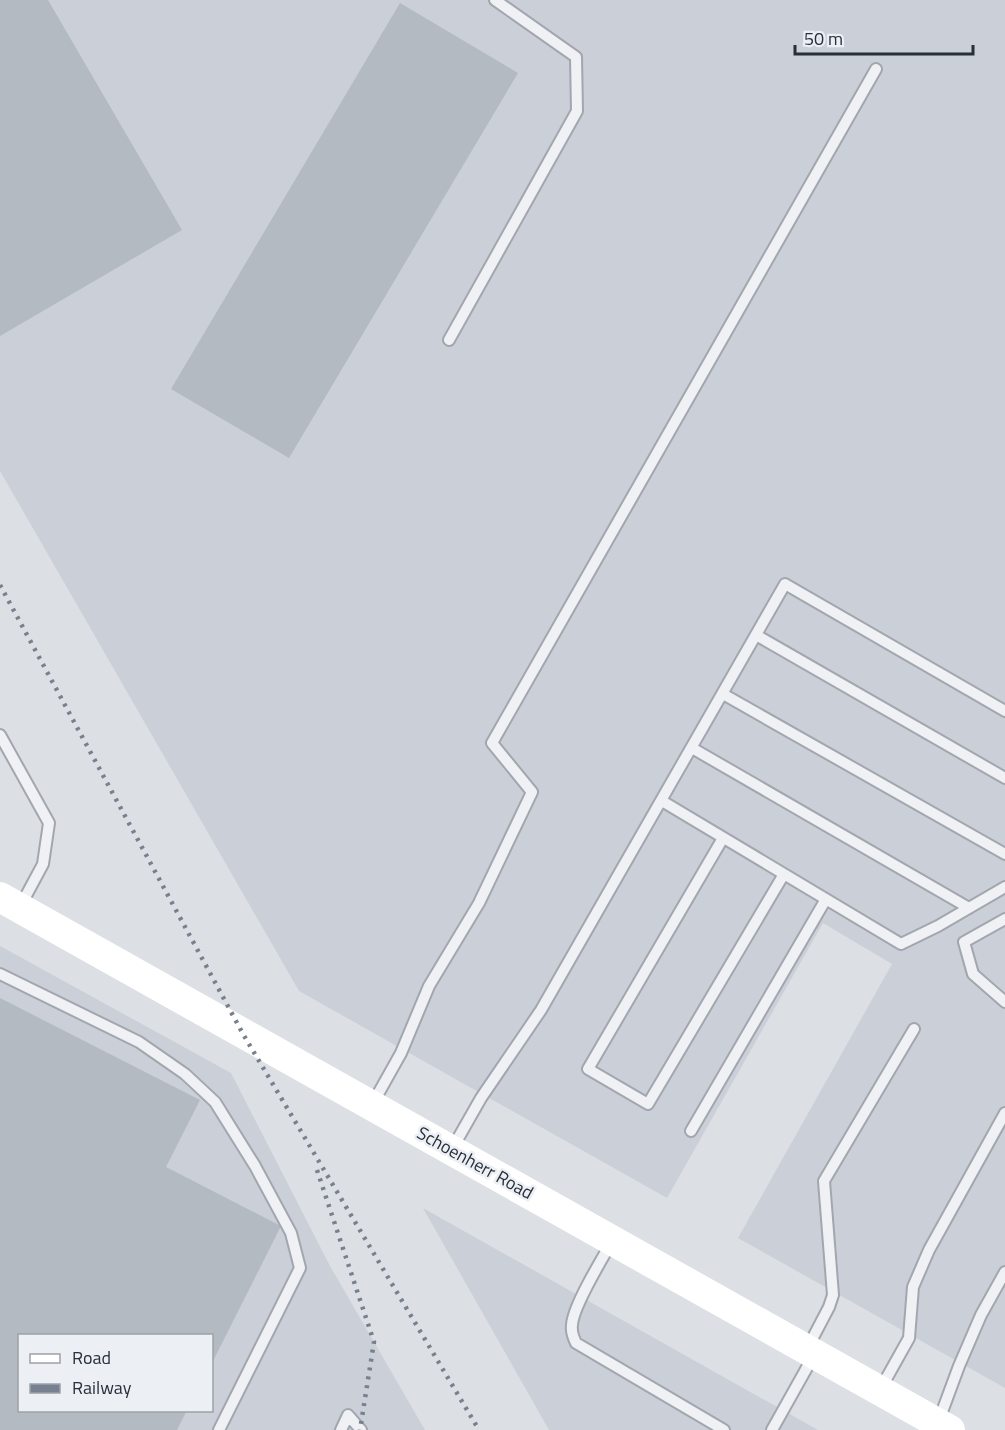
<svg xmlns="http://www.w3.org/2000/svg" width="1005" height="1430" font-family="'Titillium Web',sans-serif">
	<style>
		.built { fill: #cbcfd7; fill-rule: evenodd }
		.building { fill: #b4bac2 }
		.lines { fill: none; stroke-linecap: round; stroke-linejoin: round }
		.lane-casing { stroke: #a2a7af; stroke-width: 14 }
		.lane { stroke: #eff1f4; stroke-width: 10 }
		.secondary { stroke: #fff; stroke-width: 30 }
		.rail { stroke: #77808e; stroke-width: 4.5; stroke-dasharray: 3 6; stroke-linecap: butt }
		.labels { text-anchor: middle; stroke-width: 5; stroke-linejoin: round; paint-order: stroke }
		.street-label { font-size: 18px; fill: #272f3b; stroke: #eceff3 }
	</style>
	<rect width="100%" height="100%" fill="#dce0e5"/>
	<!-- built -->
	<path class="built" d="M0,0H1005V1388L738,1238L892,964L823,923L667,1198L299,991L0,471Z
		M0,946L231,1073L330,1266L425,1430H0ZM20,1336H212V1410H20Z
		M423,1208L818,1430H549Z"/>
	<!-- building -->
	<path class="building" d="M0,0H48L182,230L0,336Z
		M400,3L518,73L289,458L171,389Z
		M0,998L200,1100L166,1167L281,1226L212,1363V1336H20V1410H187L177,1430H0Z"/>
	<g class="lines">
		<defs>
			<path id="lane" d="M449,340L577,111L576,57L495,0
				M756,635L1005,778
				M723,694L1005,854
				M0,735L49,823L43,864L21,905
				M692,748L969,908
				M662,801L901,944L938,926L1005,887
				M723,838L588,1069L648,1104L784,874
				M1005,919L964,942L973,974L1005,1002
				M0,974L139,1042L185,1074L215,1102L255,1166L291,1233L300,1268L219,1430
				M373,1103L401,1053L429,986L479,903L532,792L492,743L876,69
				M691,1131L826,899
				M452,1149L481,1098L541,1010L785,584L1005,711
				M611,1243C601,1261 573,1306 572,1325C571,1332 573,1337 576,1343L724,1430
				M807,1349L829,1307L833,1295L824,1181L914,1029
				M881,1388L909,1338L913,1287L929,1250L1005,1113
				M939,1420L959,1366L981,1315L1005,1272
				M341,1430L348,1415L361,1430
				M772,1430L814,1355"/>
		</defs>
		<!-- lane casing -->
		<use href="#lane" class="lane-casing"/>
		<!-- lane -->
		<use href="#lane" class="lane"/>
		<!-- secondary -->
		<path class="secondary" d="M0,897L950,1430"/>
		<!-- rail -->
		<path class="rail" d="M0,585L243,1034L479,1430
			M317,1170L374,1342L360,1430"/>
	</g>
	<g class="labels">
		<!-- street labels -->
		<g class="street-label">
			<text transform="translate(475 1163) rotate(29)" y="6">Schoenherr Road</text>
		</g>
	</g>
	<!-- legend -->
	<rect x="18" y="1334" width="195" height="78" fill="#eceff3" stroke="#9da2a9" stroke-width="1.5"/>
	<rect x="30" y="1354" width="30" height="9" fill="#ffffff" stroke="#9da2a9" stroke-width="1.5"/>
	<text x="72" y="1364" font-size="18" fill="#272f3b">Road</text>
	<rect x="30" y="1384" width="30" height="9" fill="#77808e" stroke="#9da2a9" stroke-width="1.5"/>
	<text x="72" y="1394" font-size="18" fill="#272f3b">Railway</text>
	<!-- scale -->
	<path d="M795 45v9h178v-9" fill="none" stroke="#272f3b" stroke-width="3"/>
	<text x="804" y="45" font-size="18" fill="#272f3b" stroke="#eceff3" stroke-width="4.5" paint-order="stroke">50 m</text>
</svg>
